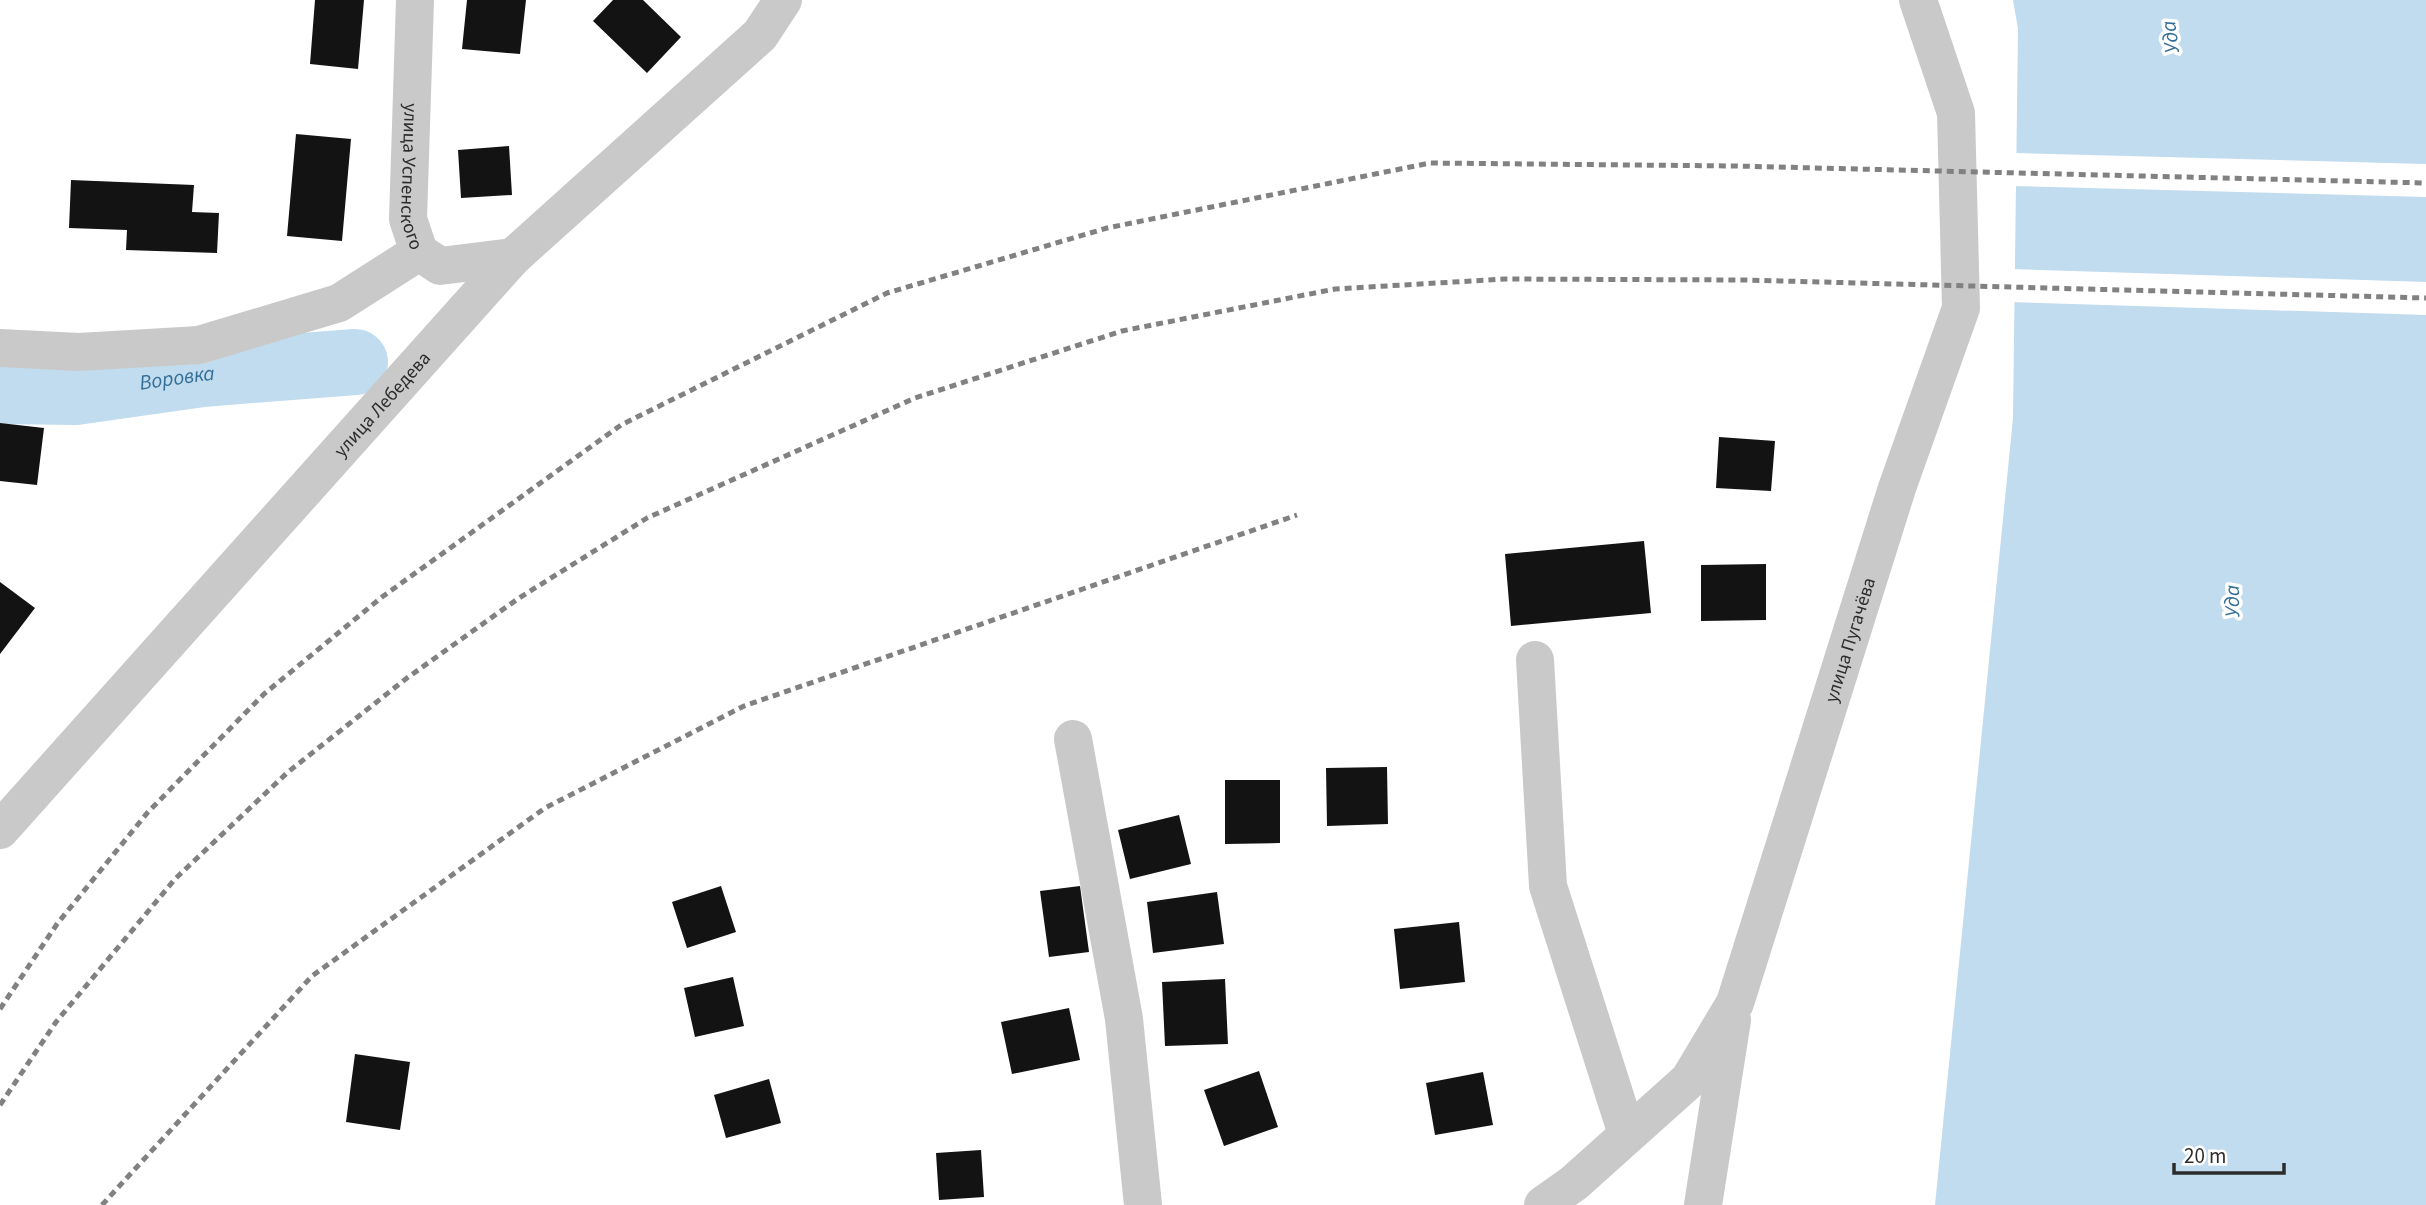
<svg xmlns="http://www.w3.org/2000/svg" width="2426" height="1205" font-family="'Source Sans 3',sans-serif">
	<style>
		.water { fill: #c1dcee }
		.pier { fill: #fff }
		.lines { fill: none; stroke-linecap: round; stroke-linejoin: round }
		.river { stroke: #c1dcee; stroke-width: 66 }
		.building { fill: #131313 }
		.minor { stroke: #c9c9c9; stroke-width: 38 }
		.rail { stroke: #818181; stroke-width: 5; stroke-dasharray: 7 5; stroke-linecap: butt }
		.labels { text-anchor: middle; stroke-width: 7; stroke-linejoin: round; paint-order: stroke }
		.street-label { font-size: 19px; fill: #2c2c2c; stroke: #fff }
		.water-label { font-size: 21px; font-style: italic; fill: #336e96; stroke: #fff }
	</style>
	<rect width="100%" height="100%" fill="#fff"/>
	<!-- water -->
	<path class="water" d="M2013,0H2426V1205H1935L2013,418L2018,29Z"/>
	<!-- pier -->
	<path class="pier" d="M2013,153L2426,164V197L2012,186Z
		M2012,269L2426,282V315L2011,302Z"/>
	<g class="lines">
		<!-- river -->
		<path class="river" id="s1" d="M0,391L75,392L202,374L355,362"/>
	</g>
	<!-- building -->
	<path class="building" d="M315,0H364L358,69L310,64Z
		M467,0H526L520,54L462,49Z
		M613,0H643L681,37L647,73L593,21Z
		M296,134L351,139L342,241L287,236Z
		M509,146L512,195L461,198L458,150Z
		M71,180L194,185L192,212L219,213L217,253L126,250L127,230L69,228Z
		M0,423L44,428L37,485L0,481Z
		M1719,437L1775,441L1771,491L1716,488Z
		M1644,541L1651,613L1511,626L1505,554Z
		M1766,564V620L1701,621V565Z
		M0,582L35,608L0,654Z
		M1387,767L1388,824L1327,826L1326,768Z
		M1225,780H1280V843L1225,844Z
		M1179,815L1191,864L1130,879L1118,830Z
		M721,886L736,932L687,948L672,902Z
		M1080,886L1089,952L1049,957L1040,891Z
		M1217,892L1224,944L1153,953L1147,902Z
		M1459,922L1465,982L1400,989L1394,929Z
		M733,977L744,1026L695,1037L684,988Z
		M1225,979L1228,1044L1165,1046L1162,982Z
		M1069,1008L1080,1060L1012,1074L1001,1022Z
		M355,1054L410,1062L400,1130L346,1122Z
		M1259,1071L1278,1127L1224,1146L1204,1090Z
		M1483,1072L1493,1125L1435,1135L1426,1083Z
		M769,1079L781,1123L726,1138L714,1095Z
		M981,1150L984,1197L939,1200L936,1153Z"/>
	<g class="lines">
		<!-- minor -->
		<g class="minor">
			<path id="s2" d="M415,0L408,219L419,252L440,266L513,257"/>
			<path d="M0,348L79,352L199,345L339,303L419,252"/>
			<path d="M1535,660L1548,886L1627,1134"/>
			<path d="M1073,739L1124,1019L1143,1205"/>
			<path id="s3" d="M0,830L513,257L760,35L783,0"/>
			<path id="s4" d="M1543,1205L1574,1183L1689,1080L1735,1003L1897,488L1961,308L1956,113L1918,0"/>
			<path d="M1703,1205L1732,1020"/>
		</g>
		<!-- rail -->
		<path class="rail" d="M0,1009L57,924L148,812L264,694L382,597L621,425L887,293L1107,228L1430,163L1735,166L2426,183
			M0,1105L56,1022L175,879L288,772L407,678L519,598L647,518L915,398L1122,331L1335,289L1505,279L1744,280L2426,298
			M102,1205L312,976L545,808L744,706L1297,515"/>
	</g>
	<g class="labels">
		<!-- street labels -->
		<g class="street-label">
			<text dy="7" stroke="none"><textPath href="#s2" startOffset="177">улица Успенского</textPath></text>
			<text dy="7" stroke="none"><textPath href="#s3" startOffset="572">улица Лебедева</textPath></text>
			<text dy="7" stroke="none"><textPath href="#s4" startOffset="663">улица Пугачёва</textPath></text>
		</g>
		<!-- water labels -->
		<g class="water-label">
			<text transform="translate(2170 37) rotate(-97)" y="7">Уда</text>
			<text dy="7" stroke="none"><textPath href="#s1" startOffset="178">Воровка</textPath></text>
			<text transform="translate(2232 601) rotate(-91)" y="7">Уда</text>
		</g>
	</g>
	<!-- scale -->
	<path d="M2174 1163v10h110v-10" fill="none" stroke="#2c2c2c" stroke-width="3.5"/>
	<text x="2184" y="1163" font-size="21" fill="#2c2c2c" stroke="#ffffff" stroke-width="5" paint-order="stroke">20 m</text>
</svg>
